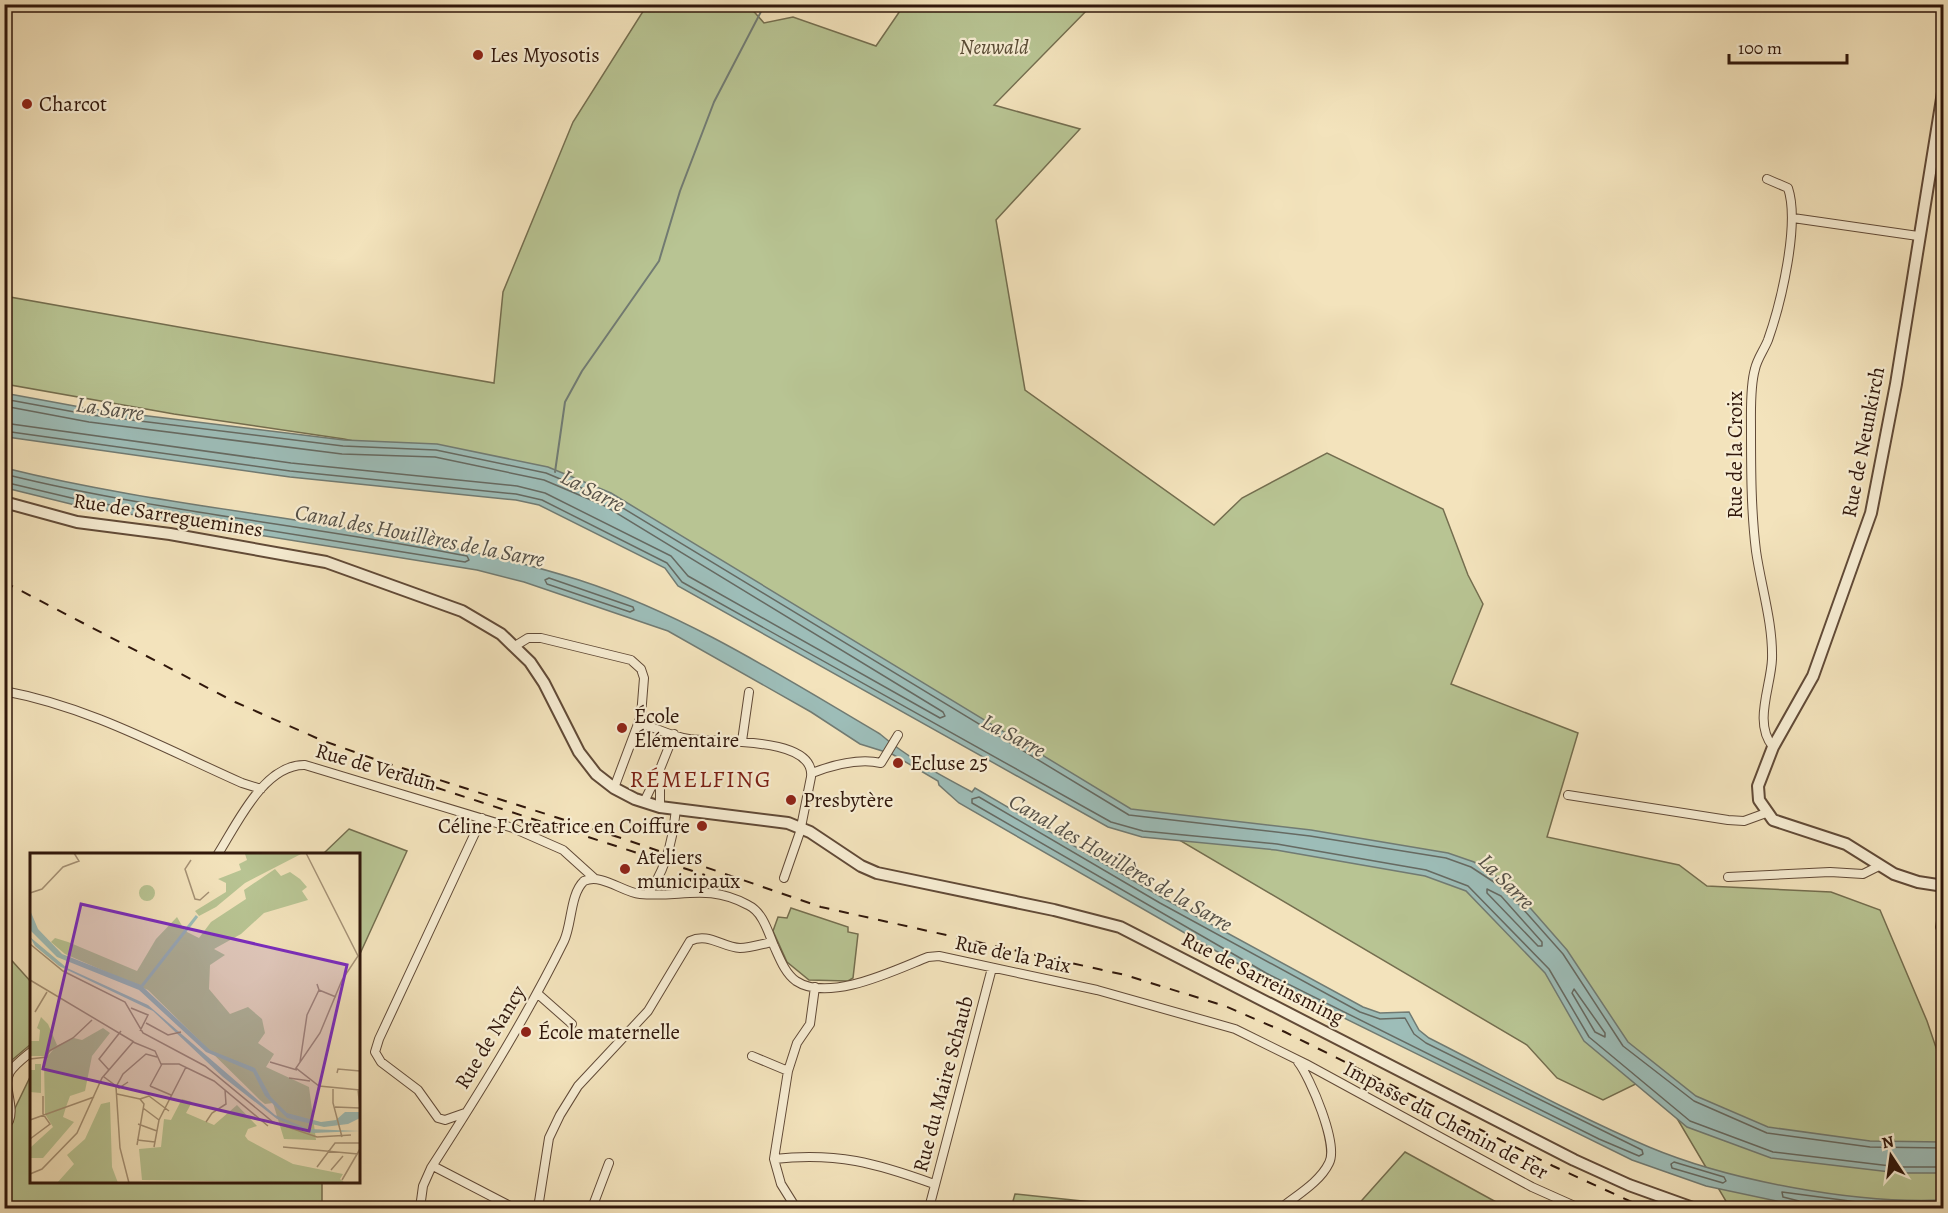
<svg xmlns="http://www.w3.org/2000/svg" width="1948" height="1213" font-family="Alegreya,serif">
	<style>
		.green { fill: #b8c493; stroke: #746e4f; stroke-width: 1.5 }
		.water { fill: #9dbdb8; stroke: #717b73; stroke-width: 1.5 }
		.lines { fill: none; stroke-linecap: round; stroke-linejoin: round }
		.shore { stroke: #666a62; stroke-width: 1.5 }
		.stream { stroke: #717b73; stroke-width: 2 }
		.minor-casing { stroke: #614a37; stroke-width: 10 }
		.tertiary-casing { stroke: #614a37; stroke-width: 14 }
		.minor { stroke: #f7edd3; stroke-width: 8 }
		.tertiary { stroke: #f7edd3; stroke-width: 10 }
		.rail { stroke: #30170b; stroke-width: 2; stroke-dasharray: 10 10; stroke-linecap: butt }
		.poi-dot { fill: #8f2418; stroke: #f7edd3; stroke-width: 2 }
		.labels { text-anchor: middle; stroke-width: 4.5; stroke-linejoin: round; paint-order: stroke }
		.park-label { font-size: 21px; font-style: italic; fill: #594b34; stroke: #f7edd3 }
		.poi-label { font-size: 21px; fill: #30170b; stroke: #f7edd3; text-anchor: start }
		.street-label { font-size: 21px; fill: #30170b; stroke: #f7edd3 }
		.water-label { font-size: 22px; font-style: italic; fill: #565148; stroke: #f7edd3 }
		.quarter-label { font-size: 24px; letter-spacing: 1.5px; fill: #7a1f14; stroke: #f7edd3 }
		.inset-river { fill: none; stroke: #9dbdb8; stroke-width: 3 }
		.inset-road { fill: none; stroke: #a59175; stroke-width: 1.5 }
		.view { fill: #7b2cbf; fill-opacity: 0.15; stroke: #7b2cbf; stroke-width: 3 }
		.inset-edge { fill: none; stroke: #30170b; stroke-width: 3 }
	</style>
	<rect width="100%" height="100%" fill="#f3e3bc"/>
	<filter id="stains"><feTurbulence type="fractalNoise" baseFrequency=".00333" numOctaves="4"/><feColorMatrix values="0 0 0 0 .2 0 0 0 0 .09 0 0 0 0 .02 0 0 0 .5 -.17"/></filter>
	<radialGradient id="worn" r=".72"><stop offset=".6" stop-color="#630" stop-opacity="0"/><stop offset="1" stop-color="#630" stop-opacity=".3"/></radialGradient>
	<!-- green -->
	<path class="green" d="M647,5H748L764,23L793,17L876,46L904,5H1092L994,105L1080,129L996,220L1025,390L1214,525L1242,498L1327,453L1443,509L1468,575L1483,604L1451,684L1578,733L1547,837L1679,865L1707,886L1831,892L1880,910L1927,1021L1943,1068V1208H1730L1652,1076L1603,1100L1557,1078L1527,1045L1047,762L604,494L344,439L174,414L5,384L4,296L494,383L503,292L573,122Z
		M349,829L407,851L359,956L358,854H323Z
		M791,908L848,927V932L858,934L853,978L848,981L809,980L787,962L773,931L778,917L787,918Z
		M5,953L32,983L31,1044L5,1066Z
		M31,1075L32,1182H322V1208H5L4,1131Z
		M1405,1152L1507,1208H1355Z
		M1015,1194L1091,1202L1089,1208H1011Z"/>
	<!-- water -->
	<path class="water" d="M4,393L91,409L344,440L437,444L548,467L611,493L1131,809L1311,830L1448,853L1474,862L1510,885L1567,950L1628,1042L1696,1096L1768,1127L1870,1141L1943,1142V1173H1899L1771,1158L1687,1127L1584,1041L1545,973L1466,891L1425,876L1276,850L1142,837L1108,827L678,586L665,568L539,505L516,500L290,477L7,437L5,436Z
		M5,468C194,515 392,521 579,580C687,615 783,677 880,734C908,758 940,775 972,792L975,788L1163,898L1363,1007L1380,1013L1409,1012L1419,1030L1429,1038C1502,1075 1574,1115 1649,1147C1730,1181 1856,1204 1943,1200V1208H1809L1706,1186L1632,1160L1263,978L959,803L939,785L938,781L892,754L860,744L811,712L668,631L524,582L477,570L79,506L10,489L5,487Z"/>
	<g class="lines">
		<!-- shore -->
		<path class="shore" d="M4,399L91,415L343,446L436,450L546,473L608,499L1129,815L1310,836L1446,858L1471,867L1506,890L1563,954L1623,1046L1694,1101L1767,1133L1870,1147L1944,1148
			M4,406L89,422L342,454L435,457L544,480L605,506L943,712L945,716L940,718L688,576L671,556L545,493L517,486L291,463L4,423
			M4,431L290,471L516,494L542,500L667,563L682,582L1111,822L1143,831L1277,844L1426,870L1468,886L1549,969L1589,1037L1690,1121L1773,1152L1899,1167H1944
			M4,474C153,511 306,525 456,554L467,556L469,560L465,562L80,500L4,482
			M549,578L633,607L634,610L630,612L547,584L545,580Z
			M979,797L1160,903L1360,1012L1380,1019L1405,1018L1414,1034L1426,1043L1642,1150L1643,1154L1639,1156L1599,1139L1266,973L972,803V799Z
			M1487,889L1501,896L1542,942V946H1538L1487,893Z
			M1574,989L1605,1033V1037L1595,1032L1572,993Z
			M1674,1162L1724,1177L1726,1181L1723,1183L1672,1168L1671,1164Z
			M1802,1208L1799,1201L1783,1197L1782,1192L1872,1204L1944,1206"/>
		<!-- stream -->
		<path class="stream" d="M555,472L565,402L582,371L659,261L680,191L714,102L765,4"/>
		<defs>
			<path id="minor" d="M1767,179L1788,188C1800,224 1781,303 1768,340C1764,350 1757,359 1755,369C1750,386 1751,410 1751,428C1751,469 1751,510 1756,551C1761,586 1773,623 1772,659C1771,687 1753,723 1773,747
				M1793,218L1918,236
				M515,646L528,638H541L631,660L641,669L644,678L641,716L614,788
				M4,691C90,707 163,748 242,783L261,789
				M640,723C656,728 673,737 689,739C712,743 816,735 811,777L800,832L784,878
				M742,741L749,692
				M660,769L674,734
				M812,773C833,765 859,758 881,763L898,735
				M1568,795L1728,820L1744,821L1766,813
				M644,802L660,769V807
				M218,854C237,824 264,764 305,765L513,828L563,850L594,878
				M1728,877L1830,872L1863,874L1879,866
				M584,881C602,873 622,892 640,894C681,898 707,883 748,905C763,912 768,932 774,946C780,959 785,973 796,981C829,1003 895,970 928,957L939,956L1097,990L1235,1029L1306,1064L1532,1187L1579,1208
				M647,894C666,872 673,838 676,809
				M1940,927L1944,904
				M538,994L572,1024
				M752,1056L788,1071
				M465,1113L445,1120L438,1118L418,1090L381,1062L375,1052L379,1039L482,818
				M4,1123L9,1121C15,1106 2,1085 10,1072C15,1064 25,1057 32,1051
				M774,1159C837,1152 876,1163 934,1184
				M433,1166L514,1208
				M420,1208L423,1186L431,1168C478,1095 525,1020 564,941C572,924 570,894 584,881
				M538,1208L549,1138L560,1115L578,1086L648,1011L690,941C708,932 722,947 740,948C750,948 762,944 772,942
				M592,1208L609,1163
				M796,1208L781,1184L774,1159L788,1071L797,1043L810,1024L815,987
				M929,1208L992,968
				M1281,1208C1297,1195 1320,1182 1329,1163C1339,1145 1310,1077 1298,1062"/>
			<path id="tertiary" d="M1944,86L1896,384L1871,513L1813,676L1773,747L1758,786L1759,800L1773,820L1846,844L1894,874L1918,882L1944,886
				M4,502L77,522L170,534L326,562L462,611L501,634L530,662L544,683L579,752L596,774L614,788L635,799L660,807L788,823L810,832L861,866L877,873L1054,910L1120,927L1574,1160L1629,1185L1693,1208"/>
		</defs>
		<!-- minor casing -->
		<use href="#minor" class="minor-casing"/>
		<!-- tertiary casing -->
		<use href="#tertiary" class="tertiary-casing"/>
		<!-- minor -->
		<use href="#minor" class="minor"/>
		<!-- tertiary -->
		<use href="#tertiary" class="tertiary"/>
		<!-- rail -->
		<path class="rail" d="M4,582L235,702L321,740L377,760L621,838L821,907L1125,975L1225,1006L1285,1032L1553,1166L1645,1208
			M379,769L705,875"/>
	</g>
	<!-- markers -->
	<g class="poi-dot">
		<circle cx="478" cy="55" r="6"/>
		<circle cx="27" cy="104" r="6"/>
		<circle cx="622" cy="728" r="6"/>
		<circle cx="898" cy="763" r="6"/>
		<circle cx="791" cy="800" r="6"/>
		<circle cx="702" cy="826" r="6"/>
		<circle cx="625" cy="869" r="6"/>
		<circle cx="526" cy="1032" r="6"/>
	</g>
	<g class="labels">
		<!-- park labels -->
		<g class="park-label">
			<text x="994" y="54">Neuwald</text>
		</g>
		<!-- poi labels -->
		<g class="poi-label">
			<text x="490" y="62">Les Myosotis</text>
			<text x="39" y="111">Charcot</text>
			<text x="634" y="723">École<tspan x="634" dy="24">Élémentaire</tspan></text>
			<text x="910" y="770">Ecluse 25</text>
			<text x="803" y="807">Presbytère</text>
			<text x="690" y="833" text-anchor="end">Céline F Creatrice en Coiffure</text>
			<text x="637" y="864">Ateliers<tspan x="637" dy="24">municipaux</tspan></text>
			<text x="538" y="1039">École maternelle</text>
		</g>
		<!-- street labels -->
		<g class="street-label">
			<text transform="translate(1863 442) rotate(-79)" y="7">Rue de Neunkirch</text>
			<text transform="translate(1735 455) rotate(-90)" y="7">Rue de la Croix</text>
			<text transform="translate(168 515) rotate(9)" y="7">Rue de Sarreguemines</text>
			<text transform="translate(376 767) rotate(16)" y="7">Rue de Verdun</text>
			<text transform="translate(1013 954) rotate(12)" y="7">Rue de la Paix</text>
			<text transform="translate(1263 978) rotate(27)" y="7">Rue de Sarreinsming</text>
			<text transform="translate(490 1037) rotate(-59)" y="7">Rue de Nancy</text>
			<text transform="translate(943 1084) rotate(-75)" y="7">Rue du Maire Schaub</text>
			<text transform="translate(1446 1120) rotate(28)" y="7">Impasse du Chemin de Fer</text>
		</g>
		<!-- water labels -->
		<g class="water-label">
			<text transform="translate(110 408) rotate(8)" y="8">La Sarre</text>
			<text transform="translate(593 490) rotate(27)" y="8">La Sarre</text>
			<text transform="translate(420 535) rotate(11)" y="8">Canal des Houillères de la Sarre</text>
			<text transform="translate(1014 735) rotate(28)" y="8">La Sarre</text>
			<text transform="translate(1121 862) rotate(30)" y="8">Canal des Houillères de la Sarre</text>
			<text transform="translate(1507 881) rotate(45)" y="8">La Sarre</text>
		</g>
		<!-- quarter labels -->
		<g class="quarter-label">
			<text x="701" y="787">RÉMELFING</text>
		</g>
	</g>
	<!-- overview -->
	<g transform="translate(30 853)">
		<rect width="330" height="330" fill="#f3e3bc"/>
		<path d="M273,0L215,30L186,54L169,63L165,58L196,39V30L188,26L211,17L209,11L217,7L215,1ZM245,16L251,23L260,19L270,26L277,34L272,38L278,47L234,60L211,81L184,96L195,102L180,112L179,136L200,161L218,154L232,166L235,180L228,190L244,201L236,214L279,234L286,287L254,286L243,250L235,251L230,247L118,137L35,101L21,89L25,85L38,89L107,118L126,86L147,64L155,78L169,85L181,69L216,46L214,37ZM109 40a8 8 0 1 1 16 0a8 8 0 1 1-16 0ZM11,164L18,171L27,192L16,203H0V188H9L10,177L7,175ZM73,175L80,180L62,203L55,238L40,243L36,254L33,264L44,269L13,305H0L1,294L23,274L15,261L14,208L26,193L44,185L52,187ZM5,211H11V240L0,239V217H5ZM152,246L162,249L156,260L184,272L207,252L227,273L218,276L215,283L218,287L263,311L313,321L310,326L315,330L112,327L109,296L131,294L134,266L141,267ZM80,249L82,314L88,330H27L44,311L37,302L55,286L71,251Z" fill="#b8c493"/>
		<path d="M0,57L8,76L32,101L111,132L180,197L225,215L241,244L257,260L291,269L306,267L315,259H330V265L318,271L294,274L257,265L235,243L223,219L176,199L109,137L27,104L0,77ZM0,84L37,115L118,152L245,262L278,276L330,278L283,280L247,266L193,224L123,158L29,113L5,93Z" fill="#9dbdb8"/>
		<path class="inset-river" d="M112,133L167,63"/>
		<path class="inset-road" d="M276,0L328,103L312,127L290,180L266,215L289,233L330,237M161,7L155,16L165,46L170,47L179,39M0,40L12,36L33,14L49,8L44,0M0,91L33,118L95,149L113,180L175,213L243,269L287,284L321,282M0,127L104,189M289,137L306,144M101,155L118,162L110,178M5,159L17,139M116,170L138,182L151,179M103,189L125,198L131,211H149L184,228L238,273M0,206L17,204L19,198L43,185L62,167M240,209L267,217M270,209L277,162L289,137L287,131M79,217L69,206L91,178M307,220L308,216L330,218M74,224L89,235L98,229M259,225L280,228M120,233L132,211M120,233L141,242M303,236V250L312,284M328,237L330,255M87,241L110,246M110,246L119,243L139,258M305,254L330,255M113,255L129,267M0,267L64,244M176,269L182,260L196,251L195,237M108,271L127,278M0,286L20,271L13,261V243M107,287L125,289M107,292L114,251L110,246M124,294L129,267L156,214M253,294L328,301M287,314L305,290H330M301,317L313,303M0,321L12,316L47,280L72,225L103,189M312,327L330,296M99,330L90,295L86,234L93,221L116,201L127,204"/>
		<path class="view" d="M51,51L317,112L279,278L13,216Z"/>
		<rect width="330" height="330" class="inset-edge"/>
	</g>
	<!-- margin -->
	<rect width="1948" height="1213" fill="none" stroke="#f3e3bc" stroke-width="24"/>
	<rect x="6" y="6" width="1936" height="1201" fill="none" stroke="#30170b" stroke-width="3"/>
	<rect x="12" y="12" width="1924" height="1189" fill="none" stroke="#30170b" stroke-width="1.5"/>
	<!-- north arrow -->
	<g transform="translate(1891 1156) rotate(347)" stroke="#f7edd3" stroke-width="4.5" paint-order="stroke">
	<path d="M0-4.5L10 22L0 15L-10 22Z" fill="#30170b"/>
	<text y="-9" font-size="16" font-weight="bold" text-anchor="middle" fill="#30170b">N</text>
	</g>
	<!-- scale -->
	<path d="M1729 54v9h118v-9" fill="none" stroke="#30170b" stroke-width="3"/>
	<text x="1738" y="54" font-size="18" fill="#30170b" stroke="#f7edd3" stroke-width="4.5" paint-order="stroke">100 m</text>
	<rect width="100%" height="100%" filter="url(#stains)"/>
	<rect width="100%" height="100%" fill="url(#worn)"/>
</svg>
